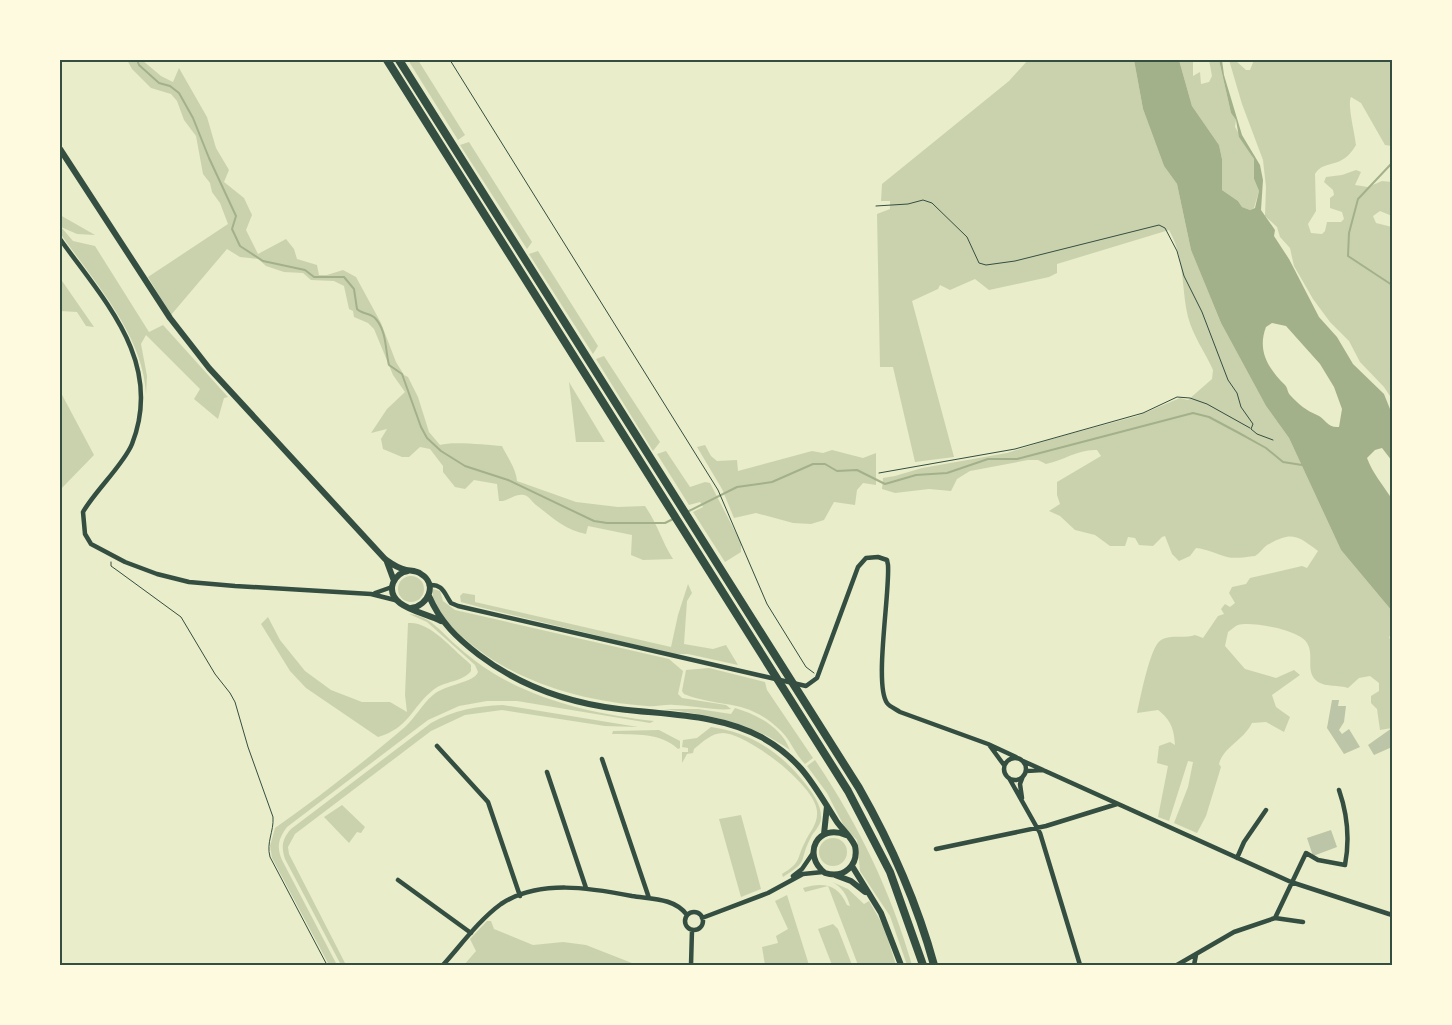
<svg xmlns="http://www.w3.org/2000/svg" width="1452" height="1025" font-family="Commissioner,sans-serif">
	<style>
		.green { fill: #cad2ad }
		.water { fill: #a3b18a; fill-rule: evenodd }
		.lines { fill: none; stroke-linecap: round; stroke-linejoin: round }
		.stream { stroke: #a3b18a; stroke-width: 2 }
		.building { fill: #bcc5a7 }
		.path { stroke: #344e41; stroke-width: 1 }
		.minor { stroke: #344e41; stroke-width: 4.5 }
		.secondary { stroke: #344e41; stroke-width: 6 }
		.motorway { stroke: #344e41; stroke-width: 8 }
		.neatline { fill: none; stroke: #344e41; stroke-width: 2 }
	</style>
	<rect width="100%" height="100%" fill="#e9edc9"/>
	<!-- green -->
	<path class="green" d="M127,60H142L161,76L173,82L179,68L207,117L216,148L229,170L224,182L244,198L252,215L246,230L258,254L286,239L294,249L297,259L317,265L319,275H327L343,270L356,277L381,323L396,362L404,375L408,377L418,397L429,432L440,445C452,441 487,445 502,446C507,457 516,468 517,481L576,502L618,507L645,506C657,523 662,542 673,559L643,560L631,555L632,535L588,526L586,534C565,530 553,518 536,505C532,502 529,496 524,495C514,493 508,502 499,501L497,484L474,480L465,489L455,487L443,472V466L430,449L420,447L409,457H402L383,449L381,439L387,429L371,433L387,409L405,392L393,375L374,329L368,323L354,317L353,311L349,309L344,286L334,281L311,280L303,273L284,272L266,266L258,259L240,257L227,249L171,315L148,277L228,224L220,203L212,192L210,183L203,174L196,136L184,120L177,101L171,94L151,88L132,69Z
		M408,60H418L465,135L458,140Z
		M1028,60H1134L1143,109L1164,166L1177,184L1191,250L1221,323L1266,406L1289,438L1341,550L1392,611V634L1389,637L1392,644V728L1380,730L1377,709L1371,703V696L1379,691V683L1370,676L1359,678L1348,688C1339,685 1326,687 1318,682C1304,672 1315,655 1307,643C1300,630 1252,621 1238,625C1235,626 1231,630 1228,632L1225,646L1245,669L1276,678L1294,670L1300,675L1272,695L1276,707L1290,717L1284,732L1266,722L1252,723C1242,742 1224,746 1219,764L1221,767L1206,816L1197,833L1174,823L1188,787L1193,762L1188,761L1169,821L1158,817L1168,766L1157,763L1159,746L1170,742L1175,745C1174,729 1171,720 1158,710L1137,713C1140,700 1150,646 1161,640C1171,634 1184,639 1195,635L1203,638L1218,616L1224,614L1221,609L1225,604L1230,607L1235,603L1229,593L1232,587L1246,584L1250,578L1302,566L1307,568L1318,551C1296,534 1291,532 1267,545C1263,548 1260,553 1255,556C1246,557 1235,559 1227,557C1216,554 1207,549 1196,548L1190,556L1179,561L1172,554L1165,536L1162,537L1153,546L1139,545L1135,538L1128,537L1125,546H1110L1095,535L1075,530L1060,516L1049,511L1060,504L1057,495V482L1101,456L1097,450C1078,449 1065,460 1046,464L1038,460H1028L970,471L957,479L951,491L929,489L895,493L882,489L883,478L895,476L922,468L1007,453L1048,440L1137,416L1180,398L1188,400L1212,379L1213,370C1205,352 1193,336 1188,317C1181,287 1185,258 1169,230L1057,264V273L1049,277L989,290L975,279L950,290L940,285L938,289L912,301L954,457L915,462L893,367H880L877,214L890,209V201H881L882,184L1009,81Z
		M1179,60H1193V76L1200,72L1201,84L1209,82L1212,76L1209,60H1219L1231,113L1236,120L1235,127L1254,159V179L1259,191L1254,208L1250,210L1242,207L1238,201L1222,190V159L1219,145L1192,106Z
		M1229,60H1235L1246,70H1250L1254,60H1392V146L1385,145L1361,103L1351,97C1347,104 1355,134 1356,145C1341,171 1325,158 1315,174L1316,211L1308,224L1311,233L1322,234L1325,231L1327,222H1341L1344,219L1342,212L1330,208V198L1334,195L1333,190L1324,182L1326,177L1342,175L1356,170L1361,172L1355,185L1368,187L1382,181L1392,182V216L1380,211L1373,216L1376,223L1392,227V399L1384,387L1360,362L1349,341L1330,322L1313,299L1294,266L1290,248L1280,237L1277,227L1265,216L1266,187L1263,160L1242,104Z
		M469,142L532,242L527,249L460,145Z
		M60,215L95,235L77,234L61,227L73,241L95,246L149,332L163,325L228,397L224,398L218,419L194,399L200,389L146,335L141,344L147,376L146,394C143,334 93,281 60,233Z
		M538,251L598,346L593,354L529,254Z
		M60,278L94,327L86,326L77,312L60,311Z
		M604,356L660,442L653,451L596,359Z
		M569,382L605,442H576Z
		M60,391L94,455L60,490V417L62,415Z
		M705,445L711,456L717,461L737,460L738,471L812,451L823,453L832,450L863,458L876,453V485L863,483L857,490L855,505L834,502L824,520L811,524L793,523L756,513L734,518L722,489L697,447Z
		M666,451L690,487L705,482L710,483L741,543V552L725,562L693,512L703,507L700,502L689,505L657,454Z
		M398 589a13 13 0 1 1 26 0a13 13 0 1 1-26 0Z
		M688,584L692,593L687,601L684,644L713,649L726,645L738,665L688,654H674L479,607L461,602L460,596L463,593L475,595V602L671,647L678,615Z
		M433,589L440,591L443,601L455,610L669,659L683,671L678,694L682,698L726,705L731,709C718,711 689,705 674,705C665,704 656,707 647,706C576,701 504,679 453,628C443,618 430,605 433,589Z
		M409,614C431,616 441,632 456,645C467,655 480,665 493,673C540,702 600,715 654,721L650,723L517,701H487L459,706L428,720L287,827C279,838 276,846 282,860L337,965H329L272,858L270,846L275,828C319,797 364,762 405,727C416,717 422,704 433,695C446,684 474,683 478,672L475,665L427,622Z
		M268,617L280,640L305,671L331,690L362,702H390L407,712L405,695L408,623C430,621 451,648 467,661L471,665V671C463,682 444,681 433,690C411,708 409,728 378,737L306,688L290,671L261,624Z
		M709,668L765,682L767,690L813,758L805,764C794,753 791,740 780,730C745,697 722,709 684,694L682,691L686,670Z
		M503,705L638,727L605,726L502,710L465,715L431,731L295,834L288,847L289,854L346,965H341L285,859C281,847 282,839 291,829L431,723C455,710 476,706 503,705Z
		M735,708C758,715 781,727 790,750C748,721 713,716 664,709H698L731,714Z
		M711,727C750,732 780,752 804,782C812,792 822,805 821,819C820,827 813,832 810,839C798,863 810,860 783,877L782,874C802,862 796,859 805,842C810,831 818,824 817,811C815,785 748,734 723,733C711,733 703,742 694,749L693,753L687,754L682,763V752H688V748L682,747L683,740L697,738Z
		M659,730L680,741V748L678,749C660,732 636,735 612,734L613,731Z
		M815,760C858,823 891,892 912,965H907L890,916L860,871L857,840L845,828L827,793L807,766Z
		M342,805L365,827L361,833L357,832L349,843L324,817Z
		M741,815L761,889L741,897L719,819Z
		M819 852a14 14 0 1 1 28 0a14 14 0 1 1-28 0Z
		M832,882L848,889L864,904L869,901L884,927L896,965H858L828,886L805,892L803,888C823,882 838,884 847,905L850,906C847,895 842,887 832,882Z
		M787,895L809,965H765L762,947L778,943L776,936L788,929L775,901Z
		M487,921H491L494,929L533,945L563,942L586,945L637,965H464L476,951L470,939Z
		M833,924L838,929L852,965H832L818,929Z"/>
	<!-- water -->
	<path class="water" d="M1134,60H1179L1192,106L1219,145L1222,159V190L1238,201L1242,207L1250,210L1255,208L1259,191L1254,179V159L1239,137L1236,120L1231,113L1219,60H1222L1224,75L1242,135L1260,165L1263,180L1261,210L1275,230L1274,236L1289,259L1319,317L1337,337L1353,364L1384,394L1392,414V461L1382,448L1375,450L1367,458C1373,474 1383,485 1392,499V611L1341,550L1289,438L1266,406L1221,323L1191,250L1177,184L1164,166L1143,109ZM1272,323L1286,326L1320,364L1334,387L1342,409L1339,427C1327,428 1326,419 1317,415C1307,411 1298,404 1290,395C1287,392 1288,388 1285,385C1268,368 1257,351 1266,327Z"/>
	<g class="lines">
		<!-- stream -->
		<path class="stream" d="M137,60L139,65L159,83L170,86L179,93L193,118L209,158L236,216L232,229L240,246L263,261L305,270L314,277H344L354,289L357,309C362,314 370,313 375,318C387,331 385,349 389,365L402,374L421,427L427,438L441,451L465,466L508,480L594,521L607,523H665L673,519
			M1392,163L1358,199L1349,233L1348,256L1392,285
			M687,512L737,487L772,482L813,464H825L837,471L857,470L885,484L916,475L947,473L988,459H1017L1193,413L1209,417L1239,433L1266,448L1283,462L1302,465"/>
	</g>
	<!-- building -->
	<path class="building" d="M1332,700H1339L1338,706H1346L1344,722L1339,730L1342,734L1349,729L1360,747L1344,754L1327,728Z
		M1392,728V747L1374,755L1368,745Z
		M1331,830L1337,847L1313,856L1307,838Z"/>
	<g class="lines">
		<!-- path -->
		<path class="path" d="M450,60L718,490L767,604L806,667L814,673
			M876,206L908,204L923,200L932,203L967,237L979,263L986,265L1015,261L1159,225L1165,228L1177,251L1184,276L1202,312L1228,380L1237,393L1241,407L1253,424L1251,429L1257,434L1273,440
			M879,473L1015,449L1143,413L1177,397L1190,398L1207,404L1250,428
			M111,562V566L118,571L181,617L215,674L230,693L235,702L248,747L273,817C274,832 266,842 270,857L327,965"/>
		<!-- minor -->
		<path class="minor" d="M60,239C105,302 164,362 132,444C124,464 95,491 83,512L85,534L91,544L125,562L157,574L189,582L235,586L371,594L395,600
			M429,585C443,584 444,593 451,603L458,606L806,686L817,678L858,567L866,558L878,557L887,560L888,565C890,593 874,685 887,703C890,707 896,709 900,712L988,744L1016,757
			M375,593L392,587
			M437,746L488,802L520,896
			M990,746L1004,765
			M1004 769a11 11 0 1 1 22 0a11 11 0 1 1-22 0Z
			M602,759L649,898
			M1023,761L1291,882L1392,915
			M1026,771L1043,770
			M547,772L586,888
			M1009,778L1040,833L1080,965
			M1022,798L1020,784L1023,776
			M936,849L1046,826L1117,804
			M1237,858L1244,842L1266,810
			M793,876L802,869L813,853
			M398,880L471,933
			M685 921a9 9 0 1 1 18 0a9 9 0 1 1-18 0Z
			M702,918L768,893L803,874L823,872
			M1275,918L1303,922
			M443,965C461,945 479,920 501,904C539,879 591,888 632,896C651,899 675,898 687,915
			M691,965L692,930
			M1177,965L1234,932L1275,918L1306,853L1318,860L1345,865C1350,839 1348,816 1339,790
			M1194,965L1196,955"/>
		<!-- secondary -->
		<path class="secondary" d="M60,149L170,318L209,368L385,559C392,564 397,568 406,570C411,571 416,570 421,574C438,584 428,606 411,608
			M387,562L394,581
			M408,571C401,572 396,576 393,583C385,607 424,612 441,621
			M429,596C440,622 457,638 479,655C520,686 569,703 619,709C667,715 720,714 763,738C802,760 814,786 837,822C843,830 851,837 855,846C859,865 844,879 825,873C801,854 818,823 846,835
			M824,834L827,806
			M852,866L881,913L901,965
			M835,875L851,881L865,892"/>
		<!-- motorway -->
		<path class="motorway" d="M387,60L848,791L890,872L923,965
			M399,60L859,788C891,844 917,903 934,965"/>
	</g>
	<!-- border -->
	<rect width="1452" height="1025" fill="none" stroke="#fefae0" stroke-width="122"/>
	<rect x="61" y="61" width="1330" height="903" class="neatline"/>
</svg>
